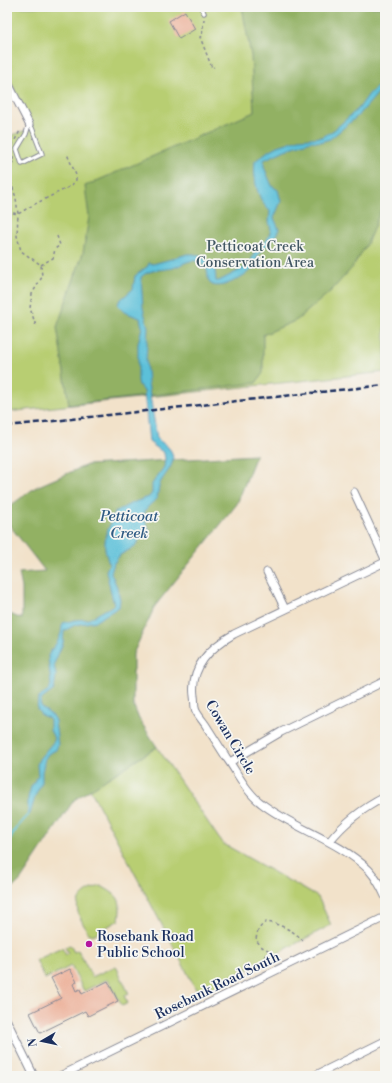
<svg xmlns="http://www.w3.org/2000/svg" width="392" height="1083" font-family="'Libre Bodoni',serif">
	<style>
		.green { fill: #b8ce72; stroke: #6a7e68 }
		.forest { fill: #92b164; stroke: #567061 }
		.water { fill: #5bc0d9; stroke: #3b789c }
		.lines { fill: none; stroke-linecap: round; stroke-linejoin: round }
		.stream { stroke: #5bc0d9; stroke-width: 2.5 }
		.building { fill: #ecaf97 }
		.service-casing { stroke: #868894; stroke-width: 5.5 }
		.minor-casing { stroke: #868894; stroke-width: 9 }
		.path { stroke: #868894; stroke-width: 1.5; stroke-dasharray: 3 3; stroke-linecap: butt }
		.service { stroke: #fff; stroke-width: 3.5 }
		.minor { stroke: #fff; stroke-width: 7 }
		.rail { stroke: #1b2f5e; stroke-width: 2.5; stroke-dasharray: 6 3; stroke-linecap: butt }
		.poi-dot { fill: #b5179e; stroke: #f6f6f2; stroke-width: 1.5 }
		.labels { text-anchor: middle; stroke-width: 3.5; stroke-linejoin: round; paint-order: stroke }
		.park-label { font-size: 14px; fill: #425763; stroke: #f6f6f2 }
		.street-label { font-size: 14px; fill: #1b2f5e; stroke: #f6f6f2 }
		.poi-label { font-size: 14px; fill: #1b2f5e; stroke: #f6f6f2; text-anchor: start }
		.water-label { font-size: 15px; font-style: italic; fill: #2e5a83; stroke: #f6f6f2 }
	</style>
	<rect width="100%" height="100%" fill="#f6f6f2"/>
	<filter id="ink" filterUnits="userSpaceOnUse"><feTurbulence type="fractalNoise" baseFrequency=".025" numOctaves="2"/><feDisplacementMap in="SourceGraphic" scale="8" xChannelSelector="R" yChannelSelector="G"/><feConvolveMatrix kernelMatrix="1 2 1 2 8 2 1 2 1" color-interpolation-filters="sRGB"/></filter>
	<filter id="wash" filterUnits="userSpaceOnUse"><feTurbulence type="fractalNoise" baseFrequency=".012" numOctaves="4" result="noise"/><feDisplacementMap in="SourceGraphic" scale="16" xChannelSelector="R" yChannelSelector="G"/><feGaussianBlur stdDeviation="0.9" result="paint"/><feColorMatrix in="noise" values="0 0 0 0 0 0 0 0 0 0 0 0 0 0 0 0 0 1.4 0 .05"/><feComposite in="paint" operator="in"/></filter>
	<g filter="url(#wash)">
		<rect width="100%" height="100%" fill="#f2e2ca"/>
		<!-- green -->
		<path class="green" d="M7,7H385V372L7,412V137L32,128L7,73Z
			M157,747L222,843L318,897L331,925L199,995L90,789Z
			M101,886C119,896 122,898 119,920L93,935L88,933C85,927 80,919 78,912C74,897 89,889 101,886Z
			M70,945L74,952L78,950L92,977L116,966L129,994L124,996L128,1003L122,1006L108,979L84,991L71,966L45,979L36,960L62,948L66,955L68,953L65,947Z"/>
		<!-- forest -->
		<path class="forest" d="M242,7H385V199L384,203L366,246L351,269L331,291L297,320L263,335V373L256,383L69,405L57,327L83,253L89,217L85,186L254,112L251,56Z
			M256,455L237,504L155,606L133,654V704L139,719L157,747L74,800L20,881L7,893V613L22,619V588L19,573L45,571L7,522V508L36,487L87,465Z"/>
		<!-- water -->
		<path class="water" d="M385,80V85L359,115L330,139L320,142L311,141L285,150L264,160V167L272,186L278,190L281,201L274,218L279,229C273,242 268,242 260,252C256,257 256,264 252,269C244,276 221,291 211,284C204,279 214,267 196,261C189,259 180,266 173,268C163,270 149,269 141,277L143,308L148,327L146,360L148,383L157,438C161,443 168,445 171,451C178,465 163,474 159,486C158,490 158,495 157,499C143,510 141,512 149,530L148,532L141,538L134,547L120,555L114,563L111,573L117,587L120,600L119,607L96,621L75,625L64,631L63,643L54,664L56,675L54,690L42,699L40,703L42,708L53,716L55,721L58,745L56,750L48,754L45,759L42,772V782L36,794L30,814L28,815V798L31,787L38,775L37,765L39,759L54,741L53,736L50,730V720L48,718L41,715L37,709L38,699C42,696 44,692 49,690L51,685L48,656C51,649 58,643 60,636C62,632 61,628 63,623L75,620L89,619L114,605L106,571L109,564C107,557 104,550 105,543C105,532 112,523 115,512L132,503L149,497L152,493V484L164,467L165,459L164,453L149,442L144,391L139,385L138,381V344L142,327L140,318L124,312L118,305L119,301L133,289L135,276L148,266L149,263L153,264L175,258L187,254H194L202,257L212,265L215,271L216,281H219L244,268L251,261L256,249L267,240L271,230L269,222L270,211C257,200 253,178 255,161L267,152L278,146L299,139L322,137L334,130L359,108L369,94Z"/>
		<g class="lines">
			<!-- stream -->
			<path class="stream" d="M7,843L18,826L28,815"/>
		</g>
		<g id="blocks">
			<!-- building -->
			<path class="building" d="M185,11L195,29L179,39L169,21Z
				M70,969L77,982L73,984L76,991L80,989L82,994L108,981L118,1001L88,1016L85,1011L40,1033L30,1013L61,998L51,978Z"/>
		</g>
	</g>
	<g filter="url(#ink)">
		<use href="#blocks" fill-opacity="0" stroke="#868894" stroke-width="1"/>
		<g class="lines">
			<defs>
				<path id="service" d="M201,7L204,13
					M29,124L32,128L42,154L22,164L17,149L26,134Z"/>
				<path id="minor" d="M7,81L29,124
					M354,492L385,559
					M385,562L234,634C211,647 190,667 194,696C195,701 194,707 196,711C198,715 202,720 205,724C212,735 219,746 226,757C237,772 246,792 261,803C294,829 338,840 369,870C376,878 381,887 385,896
					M267,572L285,609
					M230,762L281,732L385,681
					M329,842C344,823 363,808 385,797
					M7,1021L34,1076
					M60,1076L385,917
					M314,1076L385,1041"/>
			</defs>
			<!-- service casing -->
			<use href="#service" class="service-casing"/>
			<!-- minor casing -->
			<use href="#minor" class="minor-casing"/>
			<!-- path -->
			<path class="path" d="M204,19L202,36L200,37L212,68L214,67
				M12,145L20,131
				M11,151L14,162L8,164L7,170L16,198L18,214L17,236L21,251L41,265L42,277L32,294L30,308L36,326
				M7,212L18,214L33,205L71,186L76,180V175L67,154
				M41,265L53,258L55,249L60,245L57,236
				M263,962L268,950L262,947L256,940C257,931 259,927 266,922C278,923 297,932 304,942"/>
			<!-- service -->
			<use href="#service" class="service"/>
			<!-- minor -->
			<use href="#minor" class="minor"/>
			<!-- rail -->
			<path class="rail" d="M7,426L385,385"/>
		</g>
	</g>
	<!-- markers -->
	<circle class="poi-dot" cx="89" cy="944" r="4"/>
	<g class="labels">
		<!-- park labels -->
		<g class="park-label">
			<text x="255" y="251">Petticoat Creek<tspan x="255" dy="16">Conservation Area</tspan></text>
		</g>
		<!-- street labels -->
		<g class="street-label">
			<text transform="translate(231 737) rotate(59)" y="5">Cowan Circle</text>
			<text transform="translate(217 985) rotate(-26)" y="5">Rosebank Road South</text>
		</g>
		<!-- poi labels -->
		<g class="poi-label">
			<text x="97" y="941">Rosebank Road<tspan x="97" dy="16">Public School</tspan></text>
		</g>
		<!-- water labels -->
		<g class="water-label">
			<text x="129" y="521">Petticoat<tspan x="129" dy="17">Creek</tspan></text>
		</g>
	</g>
	<!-- margin -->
	<rect width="392" height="1083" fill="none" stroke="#f6f6f2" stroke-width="24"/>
	<!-- north arrow -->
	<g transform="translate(42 1041) rotate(261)" stroke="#f6f6f2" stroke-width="3" paint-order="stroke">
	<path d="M0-3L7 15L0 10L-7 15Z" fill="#1b2f5e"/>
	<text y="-6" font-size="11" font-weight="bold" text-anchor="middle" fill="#1b2f5e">N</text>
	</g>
</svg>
